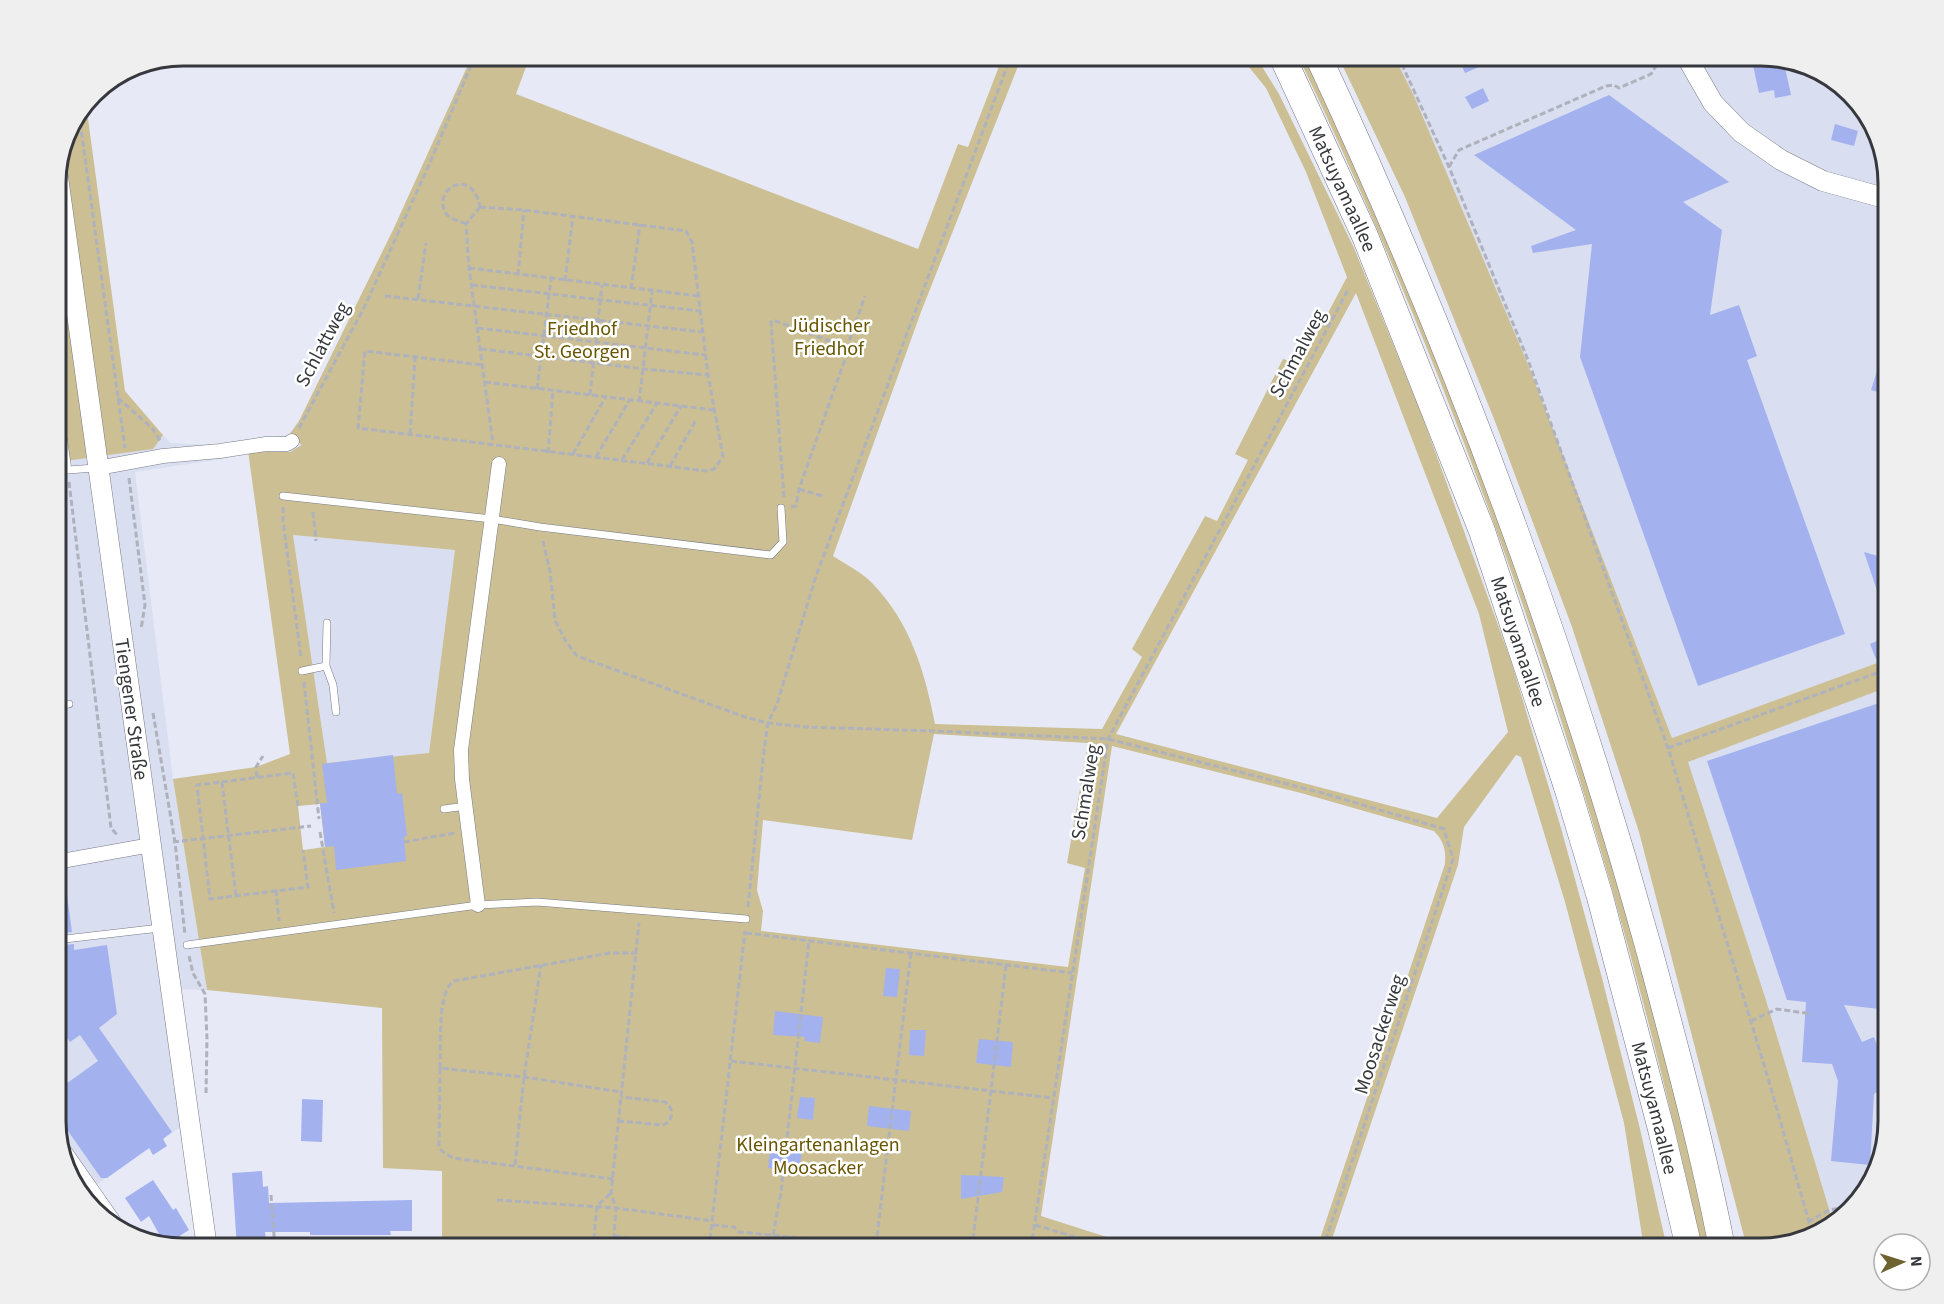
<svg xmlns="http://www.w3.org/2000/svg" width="1944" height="1304" font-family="'Source Sans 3',sans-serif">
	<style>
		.built { fill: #d9def0 }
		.green { fill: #cbbf93; fill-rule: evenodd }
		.building { fill: #a3b2ef }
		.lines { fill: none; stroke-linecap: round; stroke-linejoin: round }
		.lane-casing { stroke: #777a85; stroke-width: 8 }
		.street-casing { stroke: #777a85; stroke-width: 15 }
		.secondary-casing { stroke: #777a85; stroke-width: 21 }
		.highway-casing { stroke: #777a85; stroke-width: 27 }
		.path { stroke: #afb2bc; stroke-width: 3; stroke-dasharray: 6 3; stroke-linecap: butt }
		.lane { stroke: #fff; stroke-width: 7 }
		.street { stroke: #fff; stroke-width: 14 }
		.secondary { stroke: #fff; stroke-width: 20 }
		.highway { stroke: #fff; stroke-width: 26 }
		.labels { text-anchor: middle; stroke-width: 5; stroke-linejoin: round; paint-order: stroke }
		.street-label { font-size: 20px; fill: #37383d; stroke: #fff }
		.park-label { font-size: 20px; fill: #685500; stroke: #fff }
		.rim { fill: none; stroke: #37383d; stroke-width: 3 }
	</style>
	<rect width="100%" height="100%" fill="#e7eaf6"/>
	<!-- built -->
	<path class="built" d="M1394,56H1761L1832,77L1875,126L1888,183V659L1672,738L1527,362L1414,96Z
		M163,435L171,443L210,445L289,435L303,445L290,452L248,451L222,459L135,472L173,779L207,990L161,989L182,1126L95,1186L56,1129V479L62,478L58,462L153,449Z
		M293,535L456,550L429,753L327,763Z
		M1888,687V1121L1867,1192L1833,1222L1766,1000L1687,762Z"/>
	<!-- green -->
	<path class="green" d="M472,56H530L516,94L918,249L958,144L968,147L1003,56H1022L921,312L833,556C845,564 861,572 871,582C910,621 925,672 935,724L1102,729L1142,657L1132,649L1205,516L1217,521L1248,460L1235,454L1283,359L1301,364L1347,277L1306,172L1266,88L1240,56H1259L1261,65L1279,94L1354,248L1423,418L1511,661L1561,828L1602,978L1640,1129L1667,1248H1644L1624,1123L1565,902L1521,757L1516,755L1464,827L1458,865L1329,1248H1317L1445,864C1446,850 1444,841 1434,831L1301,793L1112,746L1041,1216L1141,1248H442V1171L383,1168L382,1008L207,990L173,779L256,767L290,754L248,451L290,452L302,445L289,435L299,421L393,230ZM1356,293L1479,614L1508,732L1437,818L1116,734ZM293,535L455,550L429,753L327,763ZM934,734L1088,743L1067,863L1085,868L1068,967L761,931L763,911L757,890L763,820L912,840ZM320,804L325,847L303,850L298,806Z
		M1298,56H1307L1392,244L1490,492L1587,779L1647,984L1686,1134L1710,1248H1702C1613,838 1480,435 1298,56Z
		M1338,56H1394L1414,96L1527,362L1672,738L1888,659V687L1688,762L1766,1000L1833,1222L1818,1235L1761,1248H1747L1639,832L1572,627L1496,424L1405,197Z
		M86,104L125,391L163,435L153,449L58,462L56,443V175L65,134Z"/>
	<!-- building -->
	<path class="building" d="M1457,56H1504L1465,73Z
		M1751,56H1761L1784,63L1791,95L1775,98L1774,90L1759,93Z
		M1483,88L1489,101L1472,109L1465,97Z
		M1609,95L1729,182L1683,202L1722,230L1710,315L1739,305L1757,356L1747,360L1845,634L1698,686L1580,357L1592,244L1533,253L1531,246L1576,230L1474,155Z
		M1835,124L1858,131L1854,146L1831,140Z
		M1877,371L1888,374V395L1871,390Z
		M1864,552L1888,559V616L1886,617Z
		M1888,636V654L1876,659L1870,644Z
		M1888,700V1010L1844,1005L1862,1042L1874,1037L1878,1048L1888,1049V1085L1874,1094L1870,1165L1831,1161L1838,1081L1832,1064L1802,1062L1806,1002L1787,1000L1707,761Z
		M393,755L397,794L402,793L407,836L404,837L406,861L336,870L334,846L325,847L322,819L320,803H327L322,764Z
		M65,880L72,932L56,934V881Z
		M74,944V950L107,945L117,1014L99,1028L172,1132L163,1139L167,1146L153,1155L149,1148L107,1178H101L56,1114V1091L98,1061L80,1035L70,1042L56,1021V946Z
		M886,968L900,969L897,997L883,996Z
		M775,1011L823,1017L820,1043L804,1041L805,1037L773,1035Z
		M910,1030H926L924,1056L909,1055Z
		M979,1039L1013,1042L1011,1067L976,1063Z
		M800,1097L815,1098L813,1120L797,1118Z
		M302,1099L323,1100L322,1142L301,1141Z
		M869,1106L911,1111L909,1131L867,1126Z
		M770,1150L802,1152L799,1170L768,1168Z
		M262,1171L263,1187L268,1186L269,1203L412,1200V1231H390L391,1235H310V1232H265L267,1248H237L232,1173Z
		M961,1175L1004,1177L1002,1192L961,1199Z
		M153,1180L173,1210L176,1208L189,1230L167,1244L164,1243L149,1216L141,1222L125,1198Z"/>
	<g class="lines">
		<defs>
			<path id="lane" d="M57,396L68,470L95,468
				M1881,419L1888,421
				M283,496L492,519L540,527L771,555L783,542L781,508
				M326,666L327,623
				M302,671L326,666L333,685L336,712
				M56,706L69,704
				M444,809L466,806
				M56,940L160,928
				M187,945L478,905L537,902L746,919"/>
			<path id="street" d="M98,468L163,456L220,451L266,444H287L292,441
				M56,862L151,845
				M478,905L462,779L461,750L499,464"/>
			<path id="secondary" d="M1686,56L1713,103L1741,132L1781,160L1823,181L1888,199
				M57,170L207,1248
				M63,1154L114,1227"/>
			<g id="highway">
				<path id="s1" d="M1282,56L1365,236L1482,531L1568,790L1600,897L1661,1129L1689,1248"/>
				<path d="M1318,56C1453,345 1565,645 1650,953C1676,1050 1703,1149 1722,1248"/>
			</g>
		</defs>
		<!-- lane casing -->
		<use href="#lane" class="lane-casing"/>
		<!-- street casing -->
		<use href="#street" class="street-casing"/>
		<!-- secondary casing -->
		<use href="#secondary" class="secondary-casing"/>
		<!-- highway casing -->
		<use href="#highway" class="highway-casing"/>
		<!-- path -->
		<path class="path" d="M1398,56L1449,167L1528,360L1668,748L1768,1078L1813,1236
			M79,114L125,448
			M1449,167L1459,150L1606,86L1614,85L1619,88L1651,74L1662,56
			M480,207L524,210L686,231L692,242L708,375L723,457L714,469L707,471L358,428L365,351L483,365
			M480,207L466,224L469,268L493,444
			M466,224C459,220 450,220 446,213C431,190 472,165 480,207
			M1886,247L1888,239
			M469,268L699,296
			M518,275L524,210
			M565,281L573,216
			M472,285L700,311
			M631,289L640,224
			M385,296L702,332
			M418,299L426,243
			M478,328L705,355
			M481,349L644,369L708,375
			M485,382L714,410
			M537,389L551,279
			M590,395L602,285
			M118,398L152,428L161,442
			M639,402L652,292
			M299,428L364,308L429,165L475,56
			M410,434L415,358
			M548,453L553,391
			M573,454L605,398
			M596,457L629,401
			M622,460L657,403
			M647,463L681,406
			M670,466L696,420
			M129,478L145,605L141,629
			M69,482L111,828L118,836
			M799,489L825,497
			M784,497L771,322L773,320L849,348
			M283,507V521L301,658
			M791,507L796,506L799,489L849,348L850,339L865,296
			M313,512L316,541
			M543,541L550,572L555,620L565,640L577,656L745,717L768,723L806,727L935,731L1108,739L1319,792L1444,829L1453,859L1323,1248
			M304,682L319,819
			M153,713L175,842L185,935
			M1668,748L1888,669
			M257,777L256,767L263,756
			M222,782L236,896
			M298,806L293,773L197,785L210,899L308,887L303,850
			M320,832L334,913
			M173,842L311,826
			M404,842L455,833
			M276,890L279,921
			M748,907L764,750L768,723L777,704L816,576L1011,56
			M746,933L1072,973
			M189,956L193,973L205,994L207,1039L206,1093
			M1751,1021L1777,1009L1812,1014
			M731,1061L1053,1098
			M440,1068C441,1049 437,990 454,981L610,953H637
			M618,1121L663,1125L669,1122C673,1113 673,1108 665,1102L621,1097
			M515,1165L524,1077L541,965
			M613,1179L453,1158C447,1155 441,1152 439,1146L440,1068L524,1077L621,1092
			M271,1195L275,1248
			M497,1200L616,1208L713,1221
			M1808,1222L1829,1210L1851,1206
			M713,1225L734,1227L739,1232L906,1248
			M1035,1225L1113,1248
			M773,1235L781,1192L809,941
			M615,1236L661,1243L660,1248
			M876,1245L911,953
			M308,1248L398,1245V1248
			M593,1248L597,1206L611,1193
			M613,1248L616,1208L611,1193L639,923
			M709,1248L745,931
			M972,1248L1006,965
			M1031,1248L1108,739L1349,288
			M1066,1248L1070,1236"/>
		<!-- lane -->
		<use href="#lane" class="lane"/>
		<!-- street -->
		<use href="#street" class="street"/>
		<!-- secondary -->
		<use href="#secondary" class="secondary"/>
		<!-- highway -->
		<use href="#highway" class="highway"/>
	</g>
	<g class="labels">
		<!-- street labels -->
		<g class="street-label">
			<text dy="7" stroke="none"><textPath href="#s1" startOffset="146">Matsuyamaallee</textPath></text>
			<text transform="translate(322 344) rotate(-62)" y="7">Schlattweg</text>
			<text transform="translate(1297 353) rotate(-62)" y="7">Schmalweg</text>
			<text dy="7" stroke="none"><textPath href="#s1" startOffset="632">Matsuyamaallee</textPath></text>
			<text transform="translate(132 709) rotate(82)" y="7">Tiengener Straße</text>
			<text transform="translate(1085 792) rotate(-81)" y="7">Schmalweg</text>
			<text transform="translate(1379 1034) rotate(-72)" y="7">Moosackerweg</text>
			<text dy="7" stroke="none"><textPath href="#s1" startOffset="1118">Matsuyamaallee</textPath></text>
		</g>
		<!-- park labels -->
		<g class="park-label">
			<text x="829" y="332">Jüdischer<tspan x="829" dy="23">Friedhof</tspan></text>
			<text x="582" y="335">Friedhof<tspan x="582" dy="23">St. Georgen</tspan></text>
			<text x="818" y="1151">Kleingartenanlagen<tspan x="818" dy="23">Moosacker</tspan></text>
		</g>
	</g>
	<!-- crop -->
	<path d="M0 0H1944V1304H0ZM183 66H1761A117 117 0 0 1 1878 183V1121A117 117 0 0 1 1761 1238H183A117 117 0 0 1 66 1121V183A117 117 0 0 1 183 66Z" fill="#efefef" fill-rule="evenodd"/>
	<path class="rim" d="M183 66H1761A117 117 0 0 1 1878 183V1121A117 117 0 0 1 1761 1238H183A117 117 0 0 1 66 1121V183A117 117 0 0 1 183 66Z"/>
	<!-- north arrow -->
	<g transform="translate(1902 1262) rotate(87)"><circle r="28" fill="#ffffff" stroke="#afafb1" stroke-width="1.5"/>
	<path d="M0-4.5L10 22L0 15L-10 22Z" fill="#70622f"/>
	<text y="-9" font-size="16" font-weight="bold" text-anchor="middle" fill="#37383d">N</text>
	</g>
</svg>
